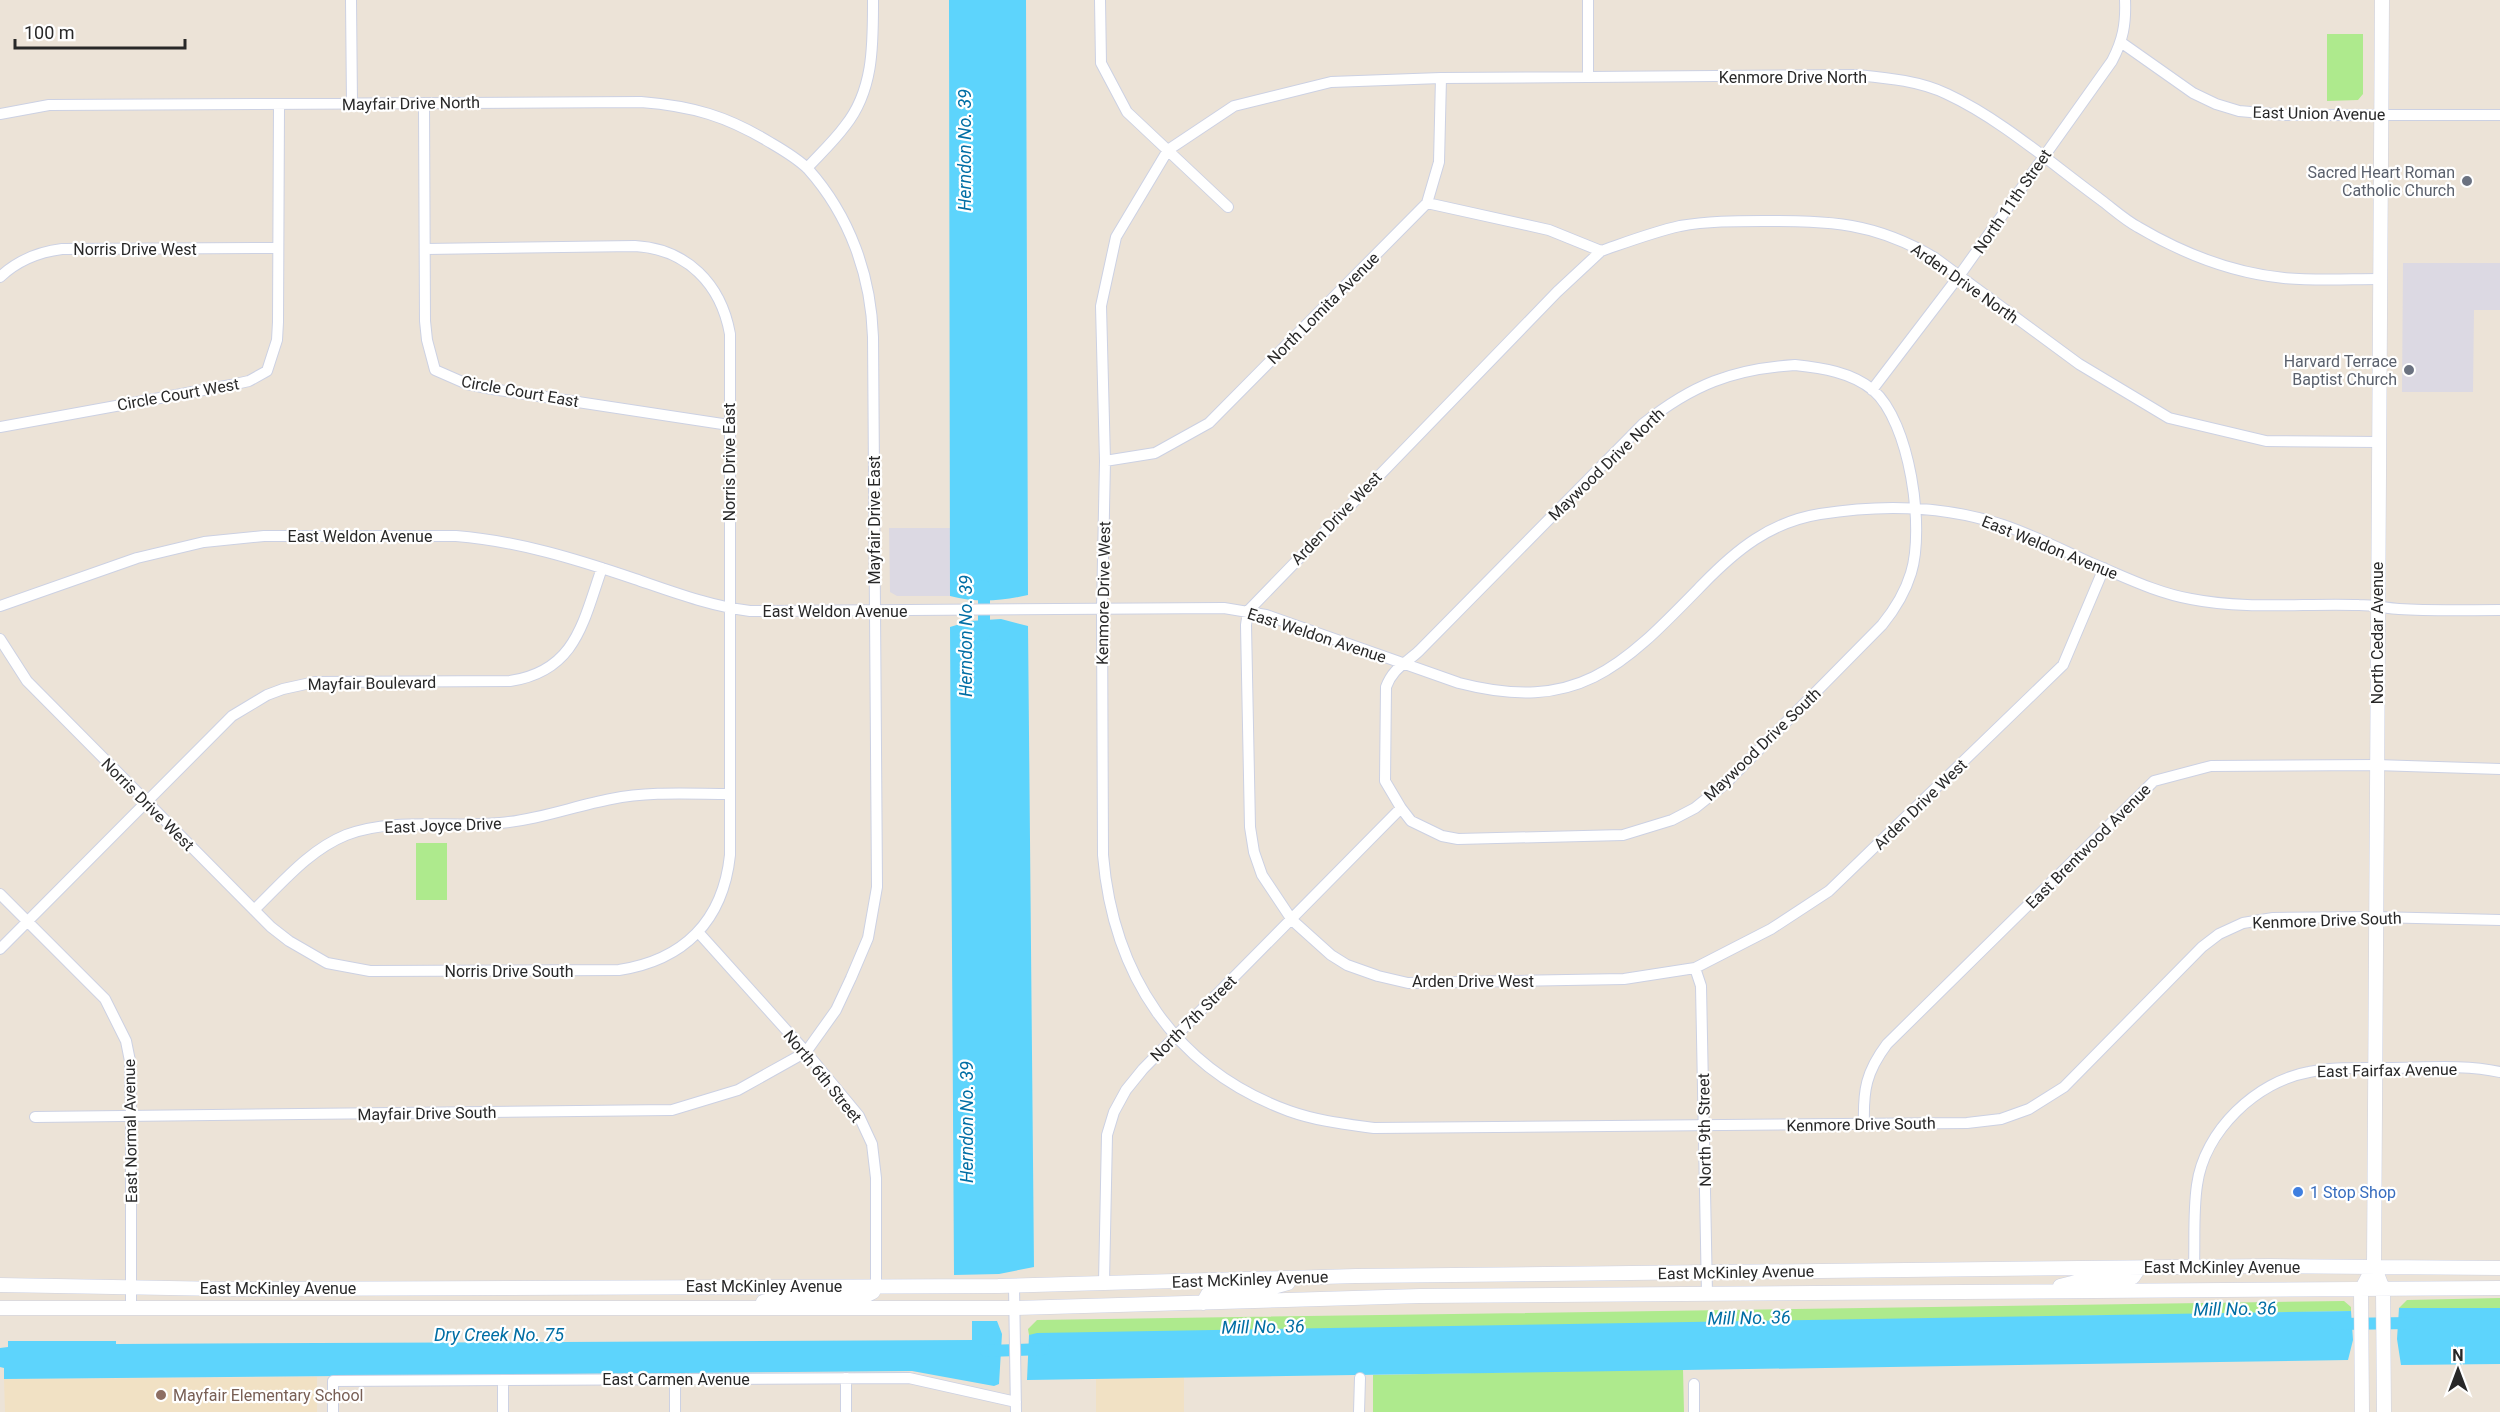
<svg xmlns="http://www.w3.org/2000/svg" width="2500" height="1412" font-family="Roboto,sans-serif">
	<style>
		.industrial { fill: #dcd9e3 }
		.education { fill: #f1e1c4 }
		.green { fill: #aeea8d }
		.water { fill: #5dd4fc }
		.lines { fill: none; stroke-linecap: round; stroke-linejoin: round }
		.canal { stroke: #5dd4fc; stroke-width: 12 }
		.street-casing { stroke: #ccd1e3; stroke-width: 12 }
		.secondary-casing { stroke: #ccd1e3; stroke-width: 15 }
		.street { stroke: #fff; stroke-width: 10 }
		.secondary { stroke: #fff; stroke-width: 14 }
		.worship-dot { fill: #6b7280; stroke: #fff; stroke-width: 2 }
		.shop-dot { fill: #3f7fe0; stroke: #fff; stroke-width: 2 }
		.education-dot { fill: #8d6e63; stroke: #fff; stroke-width: 2 }
		.labels { text-anchor: middle; stroke-width: 4.5; stroke-linejoin: round; paint-order: stroke }
		.street-label { font-size: 16px; fill: #282828; stroke: #fff }
		.worship-label { font-size: 16px; fill: #5b616d; stroke: #fff; text-anchor: end }
		.shop-label { font-size: 16px; fill: #366cbe; stroke: #fff; text-anchor: start }
		.education-label { font-size: 16px; fill: #785e54; stroke: #fff; text-anchor: start }
		.water-label { font-size: 18px; font-style: italic; fill: #006ea4; stroke: #fff }
	</style>
	<rect width="100%" height="100%" fill="#ece3d7"/>
	<!-- industrial -->
	<path class="industrial" d="M2403,263H2500V310H2474L2473,392H2402Z
		M889,528H950V596H897L890,592Z"/>
	<!-- education -->
	<path class="education" d="M317,1377V1412H5L4,1379Z
		M1184,1377V1412H1096V1379Z"/>
	<!-- green -->
	<path class="green" d="M2327,34H2363V94L2358,100L2327,101Z
		M416,843H447V900H416Z
		M2500,1298V1308H2399L2407,1300Z
		M2344,1301L2351,1307V1311L1029,1335L1028,1329L1037,1320Z
		M1683,1369L1684,1412H1373V1375Z"/>
	<!-- water -->
	<path class="water" d="M949,0H1026L1028,595C1001,601 977,603 950,596Z
		M1001,619L1028,626L1034,1267L999,1274L954,1275L950,627L970,621Z
		M2399,1308H2500V1364L2401,1365L2397,1339Z
		M2351,1311L2353,1340L2348,1360L1027,1380L1029,1335L1037,1333Z
		M972,1321H997L1002,1334L999,1384L994,1386L912,1371L4,1379V1368L0,1367V1348L8,1347V1341H116V1344L972,1340Z"/>
	<g class="lines">
		<!-- canal -->
		<path class="canal" d="M984,586V635
			M2336,1324L2412,1323
			M986,1351L1044,1349"/>
		<defs>
			<path id="street" d="M351,0L352,104
				M1100,0L1101,63L1127,112L1228,207
				M1588,0V77
				M2122,43L2193,93L2216,104L2239,111L2285,115H2500
				M424,103L425,321L427,340L435,370L467,384L492,389L729,425
				M0,114L49,105L641,102C692,106 727,116 771,143C783,150 798,159 808,169C850,216 871,276 873,337L877,887L868,938L851,978L836,1010L806,1052L738,1090L672,1110L35,1117
				M807,168C820,154 834,141 845,126C874,90 873,44 873,0
				M1427,203L1549,230L1601,251C1627,242 1653,232 1680,226C1707,221 1735,221 1763,221C1831,221 1874,222 1935,258L2079,364L2169,418L2266,441L2378,442
				M1601,251L1557,292L1248,611L1246,625L1250,827L1254,852L1262,875L1292,920L1331,955L1347,965L1378,976L1408,983L1624,979L1695,968L1771,929L1829,891L2063,665L2104,568
				M0,277C18,260 38,252 62,249L278,248
				M2380,279C2348,279 2315,281 2284,278C2233,273 2182,253 2138,227C2125,220 2113,209 2101,200C2053,165 2001,119 1947,94C1920,81 1888,78 1858,75L1441,78L1331,82L1234,106L1168,150L1116,237L1101,306L1105,461L1102,609L1103,855C1113,974 1174,1069 1289,1111C1317,1121 1345,1124 1374,1128L1967,1123L2001,1119L2029,1109L2064,1087L2202,947L2219,934L2243,923L2273,918L2375,917L2500,920
				M1795,365C1822,368 1851,372 1873,390C1910,422 1925,528 1911,573C1905,593 1895,609 1882,625L1725,784L1695,808L1672,820L1623,835L1458,839L1442,836L1411,821L1401,808L1385,781L1386,687C1393,668 1405,664 1419,651L1643,424C1692,385 1732,369 1795,365Z
				M1872,390L1959,276L2112,61C2123,40 2126,24 2125,0
				M0,427L231,385L249,381L267,371L277,340L278,322L279,105
				M1105,461L1155,453L1209,423L1427,203L1439,162L1441,78
				M0,606L137,558L204,542L264,536H456C518,541 576,559 635,579C673,592 710,606 750,611L1224,608L1266,615L1459,683C1579,714 1623,666 1702,585C1736,550 1770,522 1820,514C1882,504 1943,505 2003,525C2033,535 2062,550 2091,563C2123,576 2156,593 2191,599C2247,610 2303,603 2359,605C2373,605 2386,608 2399,609C2432,611 2466,610 2500,610
				M0,639L27,681L271,927L289,941L327,963L370,971L619,970C684,960 723,921 730,855V334C721,284 687,249 635,246L426,249
				M0,894L105,999L126,1041L130,1061L131,1116V1309
				M254,910C282,883 309,850 346,835C393,817 450,828 500,823C538,820 574,806 611,799C650,791 691,794 730,794
				M699,933L806,1052L859,1116L872,1144L876,1178V1286
				M0,949L232,716L267,695L283,689L315,682L510,681C576,671 583,622 602,568
				M1695,968L1701,986L1707,1294
				M1864,1124C1863,1090 1866,1072 1887,1044L2154,781L2211,766L2376,765L2500,769
				M2194,1267C2195,1240 2193,1212 2197,1185C2204,1131 2257,1081 2309,1072C2334,1067 2361,1068 2386,1068C2423,1068 2464,1064 2500,1072
				M1104,1283L1107,1135L1114,1112L1126,1090L1143,1069L1401,808
				M1014,1285L1016,1412
				M675,1379V1412
				M503,1380V1412
				M1694,1384V1412
				M333,1412V1381L909,1378L1016,1402
				M846,1412V1378
				M1359,1412L1360,1378"/>
			<path id="secondary" d="M2382,0L2374,1266L2383,1289L2384,1412
				M0,1285L225,1289L998,1286L1356,1276L2270,1266L2500,1268
				M2060,1286L2084,1280L2133,1277L2139,1268
				M763,1302L773,1299L861,1298L873,1292L876,1286
				M1203,1303L1208,1294L1215,1291L1270,1288L1288,1283
				M0,1308H1016L1420,1296L2500,1288
				M2362,1412L2361,1290L2374,1266"/>
		</defs>
		<!-- street casing -->
		<use href="#street" class="street-casing"/>
		<!-- secondary casing -->
		<use href="#secondary" class="secondary-casing"/>
		<!-- street -->
		<use href="#street" class="street"/>
		<!-- secondary -->
		<use href="#secondary" class="secondary"/>
	</g>
	<!-- markers -->
	<g class="worship-dot">
		<circle cx="2467" cy="181" r="6"/>
		<circle cx="2409" cy="370" r="6"/>
	</g>
	<circle class="shop-dot" cx="2298" cy="1192" r="6"/>
	<circle class="education-dot" cx="161" cy="1395" r="6"/>
	<g class="labels">
		<!-- street labels -->
		<g class="street-label">
			<text x="1793" y="83">Kenmore Drive North</text>
			<text transform="translate(411 103) rotate(-1)" y="6">Mayfair Drive North</text>
			<text transform="translate(2319 113) rotate(1)" y="6">East Union Avenue</text>
			<text transform="translate(2012 201) rotate(-55)" y="6">North 11th Street</text>
			<text x="135" y="255">Norris Drive West</text>
			<text transform="translate(1965 283) rotate(35)" y="6">Arden Drive North</text>
			<text transform="translate(1323 308) rotate(-45)" y="6">North Lomita Avenue</text>
			<text transform="translate(520 391) rotate(10)" y="6">Circle Court East</text>
			<text transform="translate(178 394) rotate(-10)" y="6">Circle Court West</text>
			<text transform="translate(729 462) rotate(-90)" y="6">Norris Drive East</text>
			<text transform="translate(1606 464) rotate(-44)" y="6">Maywood Drive North</text>
			<text transform="translate(1336 518) rotate(-46)" y="6">Arden Drive West</text>
			<text transform="translate(874 520) rotate(-90)" y="6">Mayfair Drive East</text>
			<text x="360" y="542">East Weldon Avenue</text>
			<text transform="translate(2050 547) rotate(22)" y="6">East Weldon Avenue</text>
			<text transform="translate(1103 593) rotate(-89)" y="6">Kenmore Drive West</text>
			<text x="835" y="617">East Weldon Avenue</text>
			<text transform="translate(2377 633) rotate(-90)" y="6">North Cedar Avenue</text>
			<text transform="translate(1317 635) rotate(18)" y="6">East Weldon Avenue</text>
			<text transform="translate(372 683) rotate(-1)" y="6">Mayfair Boulevard</text>
			<text transform="translate(1762 744) rotate(-44)" y="6">Maywood Drive South</text>
			<text transform="translate(148 804) rotate(45)" y="6">Norris Drive West</text>
			<text transform="translate(1920 804) rotate(-44)" y="6">Arden Drive West</text>
			<text transform="translate(443 825) rotate(-2)" y="6">East Joyce Drive</text>
			<text transform="translate(2088 846) rotate(-45)" y="6">East Brentwood Avenue</text>
			<text transform="translate(2327 920) rotate(-2)" y="6">Kenmore Drive South</text>
			<text x="509" y="977">Norris Drive South</text>
			<text x="1473" y="987">Arden Drive West</text>
			<text transform="translate(1193 1018) rotate(-45)" y="6">North 7th Street</text>
			<text transform="translate(2387 1070) rotate(-1)" y="6">East Fairfax Avenue</text>
			<text transform="translate(823 1076) rotate(51)" y="6">North 6th Street</text>
			<text transform="translate(427 1113) rotate(-1)" y="6">Mayfair Drive South</text>
			<text transform="translate(1861 1124) rotate(-1)" y="6">Kenmore Drive South</text>
			<text transform="translate(1704 1130) rotate(-91)" y="6">North 9th Street</text>
			<text transform="translate(130 1131) rotate(-91)" y="6">East Normal Avenue</text>
			<text x="2222" y="1273">East McKinley Avenue</text>
			<text transform="translate(1736 1272) rotate(-1)" y="6">East McKinley Avenue</text>
			<text transform="translate(1250 1279) rotate(-2)" y="6">East McKinley Avenue</text>
			<text x="764" y="1292">East McKinley Avenue</text>
			<text x="278" y="1294">East McKinley Avenue</text>
			<text x="676" y="1385">East Carmen Avenue</text>
		</g>
		<!-- worship labels -->
		<g class="worship-label">
			<text x="2455" y="178">Sacred Heart Roman<tspan x="2455" dy="18">Catholic Church</tspan></text>
			<text x="2397" y="367">Harvard Terrace<tspan x="2397" dy="18">Baptist Church</tspan></text>
		</g>
		<!-- shop labels -->
		<g class="shop-label">
			<text x="2310" y="1198">1 Stop Shop</text>
		</g>
		<!-- education labels -->
		<g class="education-label">
			<text x="173" y="1401">Mayfair Elementary School</text>
		</g>
		<!-- water labels -->
		<g class="water-label">
			<text transform="translate(965 150) rotate(-90)" y="6">Herndon No. 39</text>
			<text transform="translate(966 636) rotate(-90)" y="6">Herndon No. 39</text>
			<text transform="translate(967 1122) rotate(-90)" y="6">Herndon No. 39</text>
			<text transform="translate(2235 1309) rotate(-1)" y="6">Mill No. 36</text>
			<text transform="translate(1749 1318) rotate(-1)" y="6">Mill No. 36</text>
			<text transform="translate(1263 1327) rotate(-1)" y="6">Mill No. 36</text>
			<text x="499" y="1341">Dry Creek No. 75</text>
		</g>
	</g>
	<!-- north arrow -->
	<g transform="translate(2458 1370)" stroke="#ffffff" stroke-width="4.5" paint-order="stroke">
	<path d="M0-4.5L10 22L0 15L-10 22Z" fill="#282828"/>
	<text y="-9" font-size="16" font-weight="bold" text-anchor="middle" fill="#282828">N</text>
	</g>
	<!-- scale -->
	<path d="M15 39v9h170v-9" fill="none" stroke="#282828" stroke-width="3"/>
	<text x="24" y="39" font-size="18" fill="#282828" stroke="#ffffff" stroke-width="4.5" paint-order="stroke">100 m</text>
</svg>
